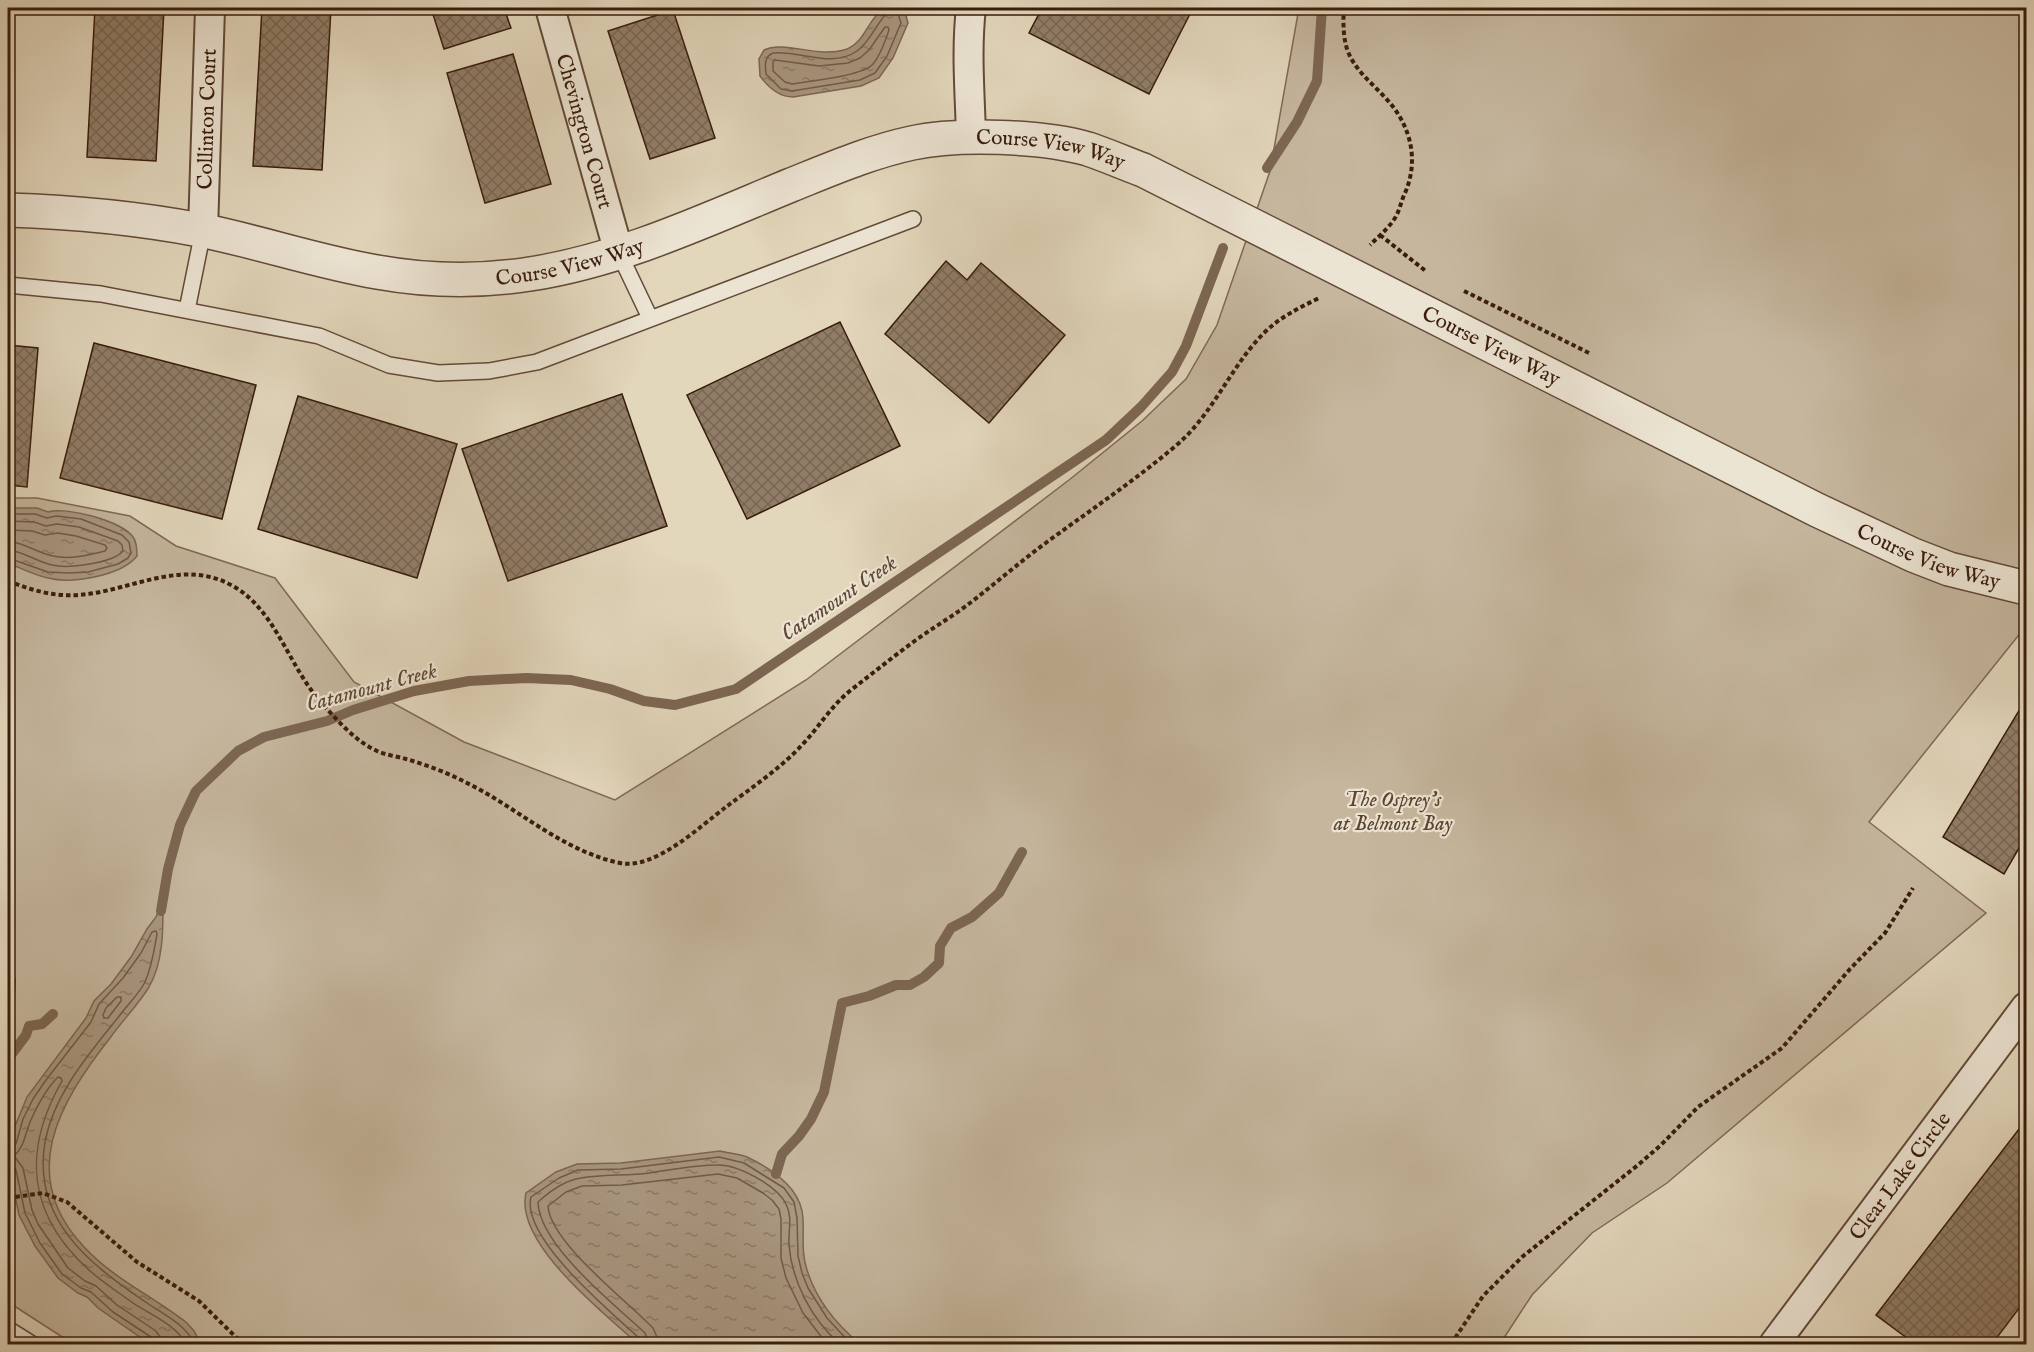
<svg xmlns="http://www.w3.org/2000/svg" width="2034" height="1352" font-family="'IM FELL English',serif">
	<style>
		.green { fill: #c5b69d; stroke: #7f6954; stroke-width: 1.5 }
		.water { fill: url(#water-ripples); stroke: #7c6652; stroke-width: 1.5 }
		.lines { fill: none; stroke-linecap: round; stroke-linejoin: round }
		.shore { stroke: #715a46; stroke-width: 1.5 }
		.stream { stroke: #7c6652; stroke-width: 10 }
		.building { fill: url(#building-cross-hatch); stroke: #391c0c; stroke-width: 1.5 }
		.service-casing { stroke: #634a38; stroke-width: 18 }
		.minor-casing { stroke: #634a38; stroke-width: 32 }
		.tertiary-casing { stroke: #634a38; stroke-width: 36 }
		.path { stroke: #391c0c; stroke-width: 4; stroke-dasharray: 4.5 3; stroke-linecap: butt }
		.service { stroke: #ece4d3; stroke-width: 15 }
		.minor { stroke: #ece4d3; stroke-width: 28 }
		.tertiary { stroke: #ece4d3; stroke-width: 33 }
		.labels { text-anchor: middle; stroke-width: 4.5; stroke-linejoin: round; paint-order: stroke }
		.street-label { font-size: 21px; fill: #391c0c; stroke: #ece4d3 }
		.park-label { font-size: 21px; font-style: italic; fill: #5c4230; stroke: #ece4d3 }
		.water-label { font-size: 22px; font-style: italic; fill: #604735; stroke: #ece4d3 }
	</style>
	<defs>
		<pattern id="water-ripples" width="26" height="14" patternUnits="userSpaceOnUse" patternTransform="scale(1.5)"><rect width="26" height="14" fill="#a99780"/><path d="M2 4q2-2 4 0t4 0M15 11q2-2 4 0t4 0" fill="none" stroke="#8b7a67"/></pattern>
		<pattern id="building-cross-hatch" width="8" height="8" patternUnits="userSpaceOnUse" patternTransform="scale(1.5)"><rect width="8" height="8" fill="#917d67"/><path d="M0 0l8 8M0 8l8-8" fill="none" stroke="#776653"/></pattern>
	</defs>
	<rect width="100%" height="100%" fill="#e2d6bb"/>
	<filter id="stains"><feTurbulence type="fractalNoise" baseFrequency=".00333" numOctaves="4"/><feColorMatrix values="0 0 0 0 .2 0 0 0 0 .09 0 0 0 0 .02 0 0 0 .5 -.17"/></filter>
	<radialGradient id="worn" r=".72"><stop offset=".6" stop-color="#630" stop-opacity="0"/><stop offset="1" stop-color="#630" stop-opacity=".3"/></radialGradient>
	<!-- green -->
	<path class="green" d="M1299,8H2026V626L1869,822L1986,913L1667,1183L1592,1233L1532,1295L1500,1344H73L8,1302V498H37L130,516L176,546L275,578L354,682L464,742L615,800L806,680L1069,480L1142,421L1186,379L1217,325L1270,171Z"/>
	<!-- water -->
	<path class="water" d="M886,8H900L905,12L908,23L893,58L879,78L861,86L793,97C779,97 768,87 760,76L759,59L764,50C784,40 817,58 844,50C866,44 867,17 886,8Z
		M8,508H37L48,512C65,506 122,521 133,537C137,542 137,550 137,556C121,576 72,584 48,578C34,575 21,568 8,563Z
		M163,899C163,928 164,961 149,987C138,1005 122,1021 110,1038C59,1103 16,1176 85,1248C114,1279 154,1297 187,1323L194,1331L201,1344H150L98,1308L87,1297L78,1293L58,1278L35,1246L19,1215L9,1167L8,1150L13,1131L27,1097L86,1018L94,1001L111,984L131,957L147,929L156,917Z
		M720,1151C728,1153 739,1154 747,1157C772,1169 802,1188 803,1219C804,1236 801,1252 807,1270C816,1299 837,1325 860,1344H638C604,1313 514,1243 526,1193L556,1172L577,1164L621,1163Z"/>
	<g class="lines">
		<!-- shore -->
		<path class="shore" d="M888,8L887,13C876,24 870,42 857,51C831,69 800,50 773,53C764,57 765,65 766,74L781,89L792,91L860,80L875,73L887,56L901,23L896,8
			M885,27H888L889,30C885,41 881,55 873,64C863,76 809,81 792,84L785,82L773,71V62L775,60L819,66L848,63L860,58L869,50Z
			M8,514H35L47,518L56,516L81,519L122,535L129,542L131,553L128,558L118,564L88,572L69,573L48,572L8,558
			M8,521L34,522L46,526L57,524L79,527L118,541L122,545L123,551C113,563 68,569 52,565C37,562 23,551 8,550
			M8,530L32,531L45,535L58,533L76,536L105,545L107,548L105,551C89,555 69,560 53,556C37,553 23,542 8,541
			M117,997H121V1001L108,1018H104L103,1015L106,1008Z
			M8,1148L12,1147L16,1144L23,1119L33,1099L46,1080L91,1022L99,1004L123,978L141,953L152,932L156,931L157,934C154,951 152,966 145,982C139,994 128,1004 120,1015C90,1053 54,1093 45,1142C32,1219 88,1263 144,1301C163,1314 184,1323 195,1344
			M8,1166H13L16,1170L25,1213L40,1243L62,1274L81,1288L91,1292L113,1312L151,1337L154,1344
			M162,1344L160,1337L156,1331L117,1305L96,1286L85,1281L68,1268L38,1224L32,1210L23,1168L14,1156C24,1147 25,1135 30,1122C37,1106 46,1089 58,1077L61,1078L62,1081C22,1151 27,1214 89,1270C102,1282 118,1292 133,1303C151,1315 176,1325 186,1344
			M641,1344L639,1338C611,1312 521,1238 531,1197L559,1178L578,1170L621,1169L719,1157L744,1163L784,1188L794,1202L797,1218L798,1256L802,1273L808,1288L827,1318L851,1344
			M649,1344L645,1333C614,1304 539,1245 538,1202C549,1192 566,1180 581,1178C602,1174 627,1176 649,1173C671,1170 695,1165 717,1165C738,1164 777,1186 786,1204C793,1217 788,1232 789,1245C792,1282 812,1320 840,1344
			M658,1344L657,1337L653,1328C627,1301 550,1242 548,1206L566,1192L582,1186L622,1185L718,1174L737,1178L763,1193L772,1200L779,1209L781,1219V1258L786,1278L803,1313L827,1344"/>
		<!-- stream -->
		<path class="stream" d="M1267,168L1297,122L1317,81L1322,8
			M161,911L168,869L180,825L196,791L238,751L264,737L327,721L353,710L414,691L469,681L526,678L571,680L610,689L644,701L675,705L736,689L1106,440L1141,407L1172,372L1186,346L1223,248
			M8,1009L10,998L11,980
			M8,1059L26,1035L29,1026L42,1024L53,1014
			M776,1174L782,1154L799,1136L811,1119L824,1092L842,1003L869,996L896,985H910L924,977L939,963L940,946L951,928L972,917L999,893L1022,852"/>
	</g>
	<!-- building -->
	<path class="building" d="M95,8H164L156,161L87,157Z
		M262,8H331L322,170L253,166Z
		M431,8H504L511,28L444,49Z
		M1042,8H1193L1149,94L1029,33Z
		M673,10L715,138L650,159L608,31Z
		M513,54L551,184L485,203L447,73Z
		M946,261L967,280L981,263L1065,335L989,423L885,334Z
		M840,322L900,446L747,519L687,395Z
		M94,343L256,385L222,519L60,478Z
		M8,345L38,348L27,487L8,485Z
		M622,394L667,526L508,581L462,449Z
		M298,396L457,444L417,578L258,529Z
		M2026,699V836L2004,874L1943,837Z
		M2026,1120V1299L1992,1344H1915L1876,1315Z"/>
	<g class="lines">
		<defs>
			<path id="service" d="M619,253L650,318
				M8,285L101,294L319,336L389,365L438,373L489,371L537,362L913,219
				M187,310L203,231
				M8,1329L32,1344"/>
			<g id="minor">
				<path id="s1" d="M550,8L619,253"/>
				<path d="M971,8C966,51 970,94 971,137"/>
				<path id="s2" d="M203,231L210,8"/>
				<path id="s3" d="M1774,1344L2026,1007"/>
			</g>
			<g id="tertiary">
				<path id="s4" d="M8,210C72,212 137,218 200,230C260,242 318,262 377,272C427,281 480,282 530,274C621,260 706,220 791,185C831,169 870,152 912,143C958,133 1043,136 1088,149C1106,155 1124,163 1143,170L1817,510L1913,555L1949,569L2026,588"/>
			</g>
		</defs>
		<!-- service casing -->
		<use href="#service" class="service-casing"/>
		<!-- minor casing -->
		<use href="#minor" class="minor-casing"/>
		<!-- tertiary casing -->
		<use href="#tertiary" class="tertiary-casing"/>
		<!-- path -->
		<path class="path" d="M1344,8C1343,21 1343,36 1347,49C1355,72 1375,85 1390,103C1411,128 1419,161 1405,193C1401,201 1400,210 1395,218C1388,229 1378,237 1370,245
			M1380,235L1427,272
			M1464,291L1591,354
			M8,581C31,590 54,597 79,595C131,591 181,558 231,585C275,608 288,665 320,701C335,718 354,740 375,750C384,755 396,756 406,759C427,765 448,773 467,783C518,808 562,851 620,863C655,870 699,827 726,807C750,789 782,767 802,745C819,727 831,706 851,690C873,673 894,656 916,640C934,627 953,616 970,603C996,583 1021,561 1047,542C1092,509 1137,479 1179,443C1214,412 1231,366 1264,333C1280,317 1299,308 1319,298
			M8,1198L43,1193L67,1202L137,1262L199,1301L243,1344
			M1451,1344L1483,1296L1522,1257L1638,1165L1661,1145L1698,1107L1782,1048L1850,969L1885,933L1913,888"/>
		<!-- service -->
		<use href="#service" class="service"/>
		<!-- minor -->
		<use href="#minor" class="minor"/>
		<!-- tertiary -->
		<use href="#tertiary" class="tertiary"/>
	</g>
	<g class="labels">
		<!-- street labels -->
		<g class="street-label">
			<text dy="7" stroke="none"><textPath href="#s2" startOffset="112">Collinton Court</textPath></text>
			<text dy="7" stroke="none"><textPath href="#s1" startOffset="128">Chevington Court</textPath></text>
			<text dy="7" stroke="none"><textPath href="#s4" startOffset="1074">Course View Way</textPath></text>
			<text dy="7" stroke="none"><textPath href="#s4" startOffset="570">Course View Way</textPath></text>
			<text dy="7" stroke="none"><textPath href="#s4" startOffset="1560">Course View Way</textPath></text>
			<text dy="7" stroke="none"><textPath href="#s4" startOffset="2046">Course View Way</textPath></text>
			<text dy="7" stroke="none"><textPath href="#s3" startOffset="210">Clear Lake Circle</textPath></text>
		</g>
		<!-- park labels -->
		<g class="park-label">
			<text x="1393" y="806">The Osprey's<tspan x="1393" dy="24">at Belmont Bay</tspan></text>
		</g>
		<!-- water labels -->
		<g class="water-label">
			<text transform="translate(838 597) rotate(-34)" y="8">Catamount Creek</text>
			<text transform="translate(371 686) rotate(-15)" y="8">Catamount Creek</text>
		</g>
	</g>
	<!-- margin -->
	<rect width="2034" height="1352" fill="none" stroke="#e2d6bb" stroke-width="30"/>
	<rect x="9" y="9" width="2016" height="1334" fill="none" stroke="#391c0c" stroke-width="3"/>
	<rect x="15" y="15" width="2004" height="1322" fill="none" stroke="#391c0c" stroke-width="1.5"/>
	<rect width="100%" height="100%" filter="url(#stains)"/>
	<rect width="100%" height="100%" fill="url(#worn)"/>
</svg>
